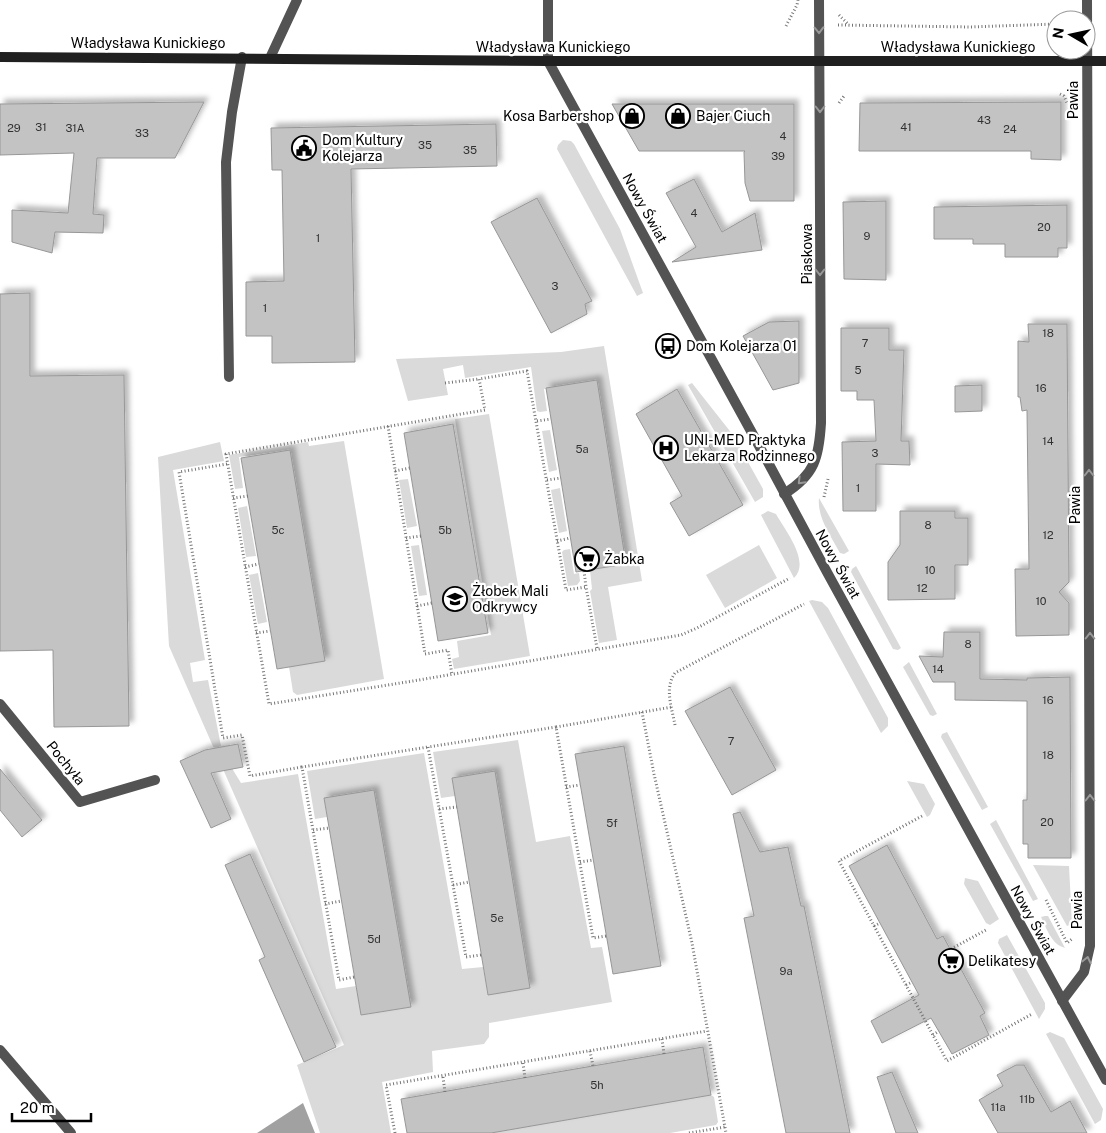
<svg xmlns="http://www.w3.org/2000/svg" width="1106" height="1133" font-family="'Public Sans',sans-serif">
	<style>
		.green { fill: #dadada }
		.water { fill: #a1a1a1 }
		.building { fill: #c3c3c3; stroke: #979797; filter: url(#shadow) }
		.lines { fill: none; stroke-linecap: round; stroke-linejoin: round }
		.path { stroke: #757575; stroke-width: 3; stroke-dasharray: 1 2.5; stroke-linecap: butt }
		.service { stroke: #535353; stroke-width: 10 }
		.minor { stroke: #535353; stroke-width: 10 }
		.tertiary { stroke: #535353; stroke-width: 10 }
		.secondary { stroke: #202020; stroke-width: 10 }
		.oneway { stroke: #989898 }
		.labels { text-anchor: middle; stroke-width: 4.5; stroke-linejoin: round; paint-order: stroke }
		.number-label { font-size: 11px; fill: #313131 }
		.street-label { font-size: 14px; fill: #000; stroke: #fff }
		.poi-label { font-size: 14px; fill: #000; stroke: #fff; text-anchor: start }
	</style>
	<defs>
		<filter id="shadow"><feDropShadow dx="4.5" dy="-4.5" stdDeviation="2.5" flood-color="#0004"/></filter>
	</defs>
	<rect width="100%" height="100%" fill="#fff"/>
	<!-- green -->
	<path class="green" d="M563,140L571,141L574,144L620,229L643,293L637,296L557,149L558,145Z
		M604,346L642,581L608,587L617,640L599,643L590,591L592,589L590,570L626,564L597,380L544,389L547,411L540,412L537,411L531,367L465,378L463,365L443,369L448,395L408,401L396,359L561,352Z
		M692,383L733,435L763,489V497L755,502L688,385Z
		M489,414L530,656L454,669L452,659L459,657L457,641L491,635L455,419Z
		M550,430L557,470L549,472L542,431Z
		M344,441L384,679L297,695L293,692L289,667L325,660L290,450L239,457L243,488L235,489L229,455L308,442L309,446Z
		M220,442L224,461L173,470L205,660L190,663L193,682L208,680L221,746L229,745L233,770L241,783L298,774L336,989L356,986L361,1015L411,1007L324,798L327,817L315,819L307,771L424,753L462,969L483,967L488,995L530,988L495,771L453,778L455,796L441,798L433,752L518,740L536,842L570,836L591,948L602,947L612,1002L489,1023V1037L484,1044L432,1051L433,1072L382,1082L391,1133H320L297,1065L344,1045L169,646L158,457Z
		M408,479L417,526L407,528L399,480Z
		M560,488L567,531L559,533L551,490Z
		M819,498L849,551L844,554L840,553C831,536 817,518 819,498Z
		M247,506L256,556L246,557L238,508Z
		M768,511L776,514C785,530 811,562 794,578L761,515Z
		M419,545L427,595L419,596L411,546Z
		M759,545L777,578L725,608L706,575Z
		M570,549L574,574L579,573L580,581L577,585L568,586L562,552L564,550Z
		M856,566L901,648L898,650L893,649L851,572L852,569Z
		M258,573L267,622L258,624L249,575Z
		M812,600L822,602L828,608L888,718V726L881,733L809,601Z
		M909,662L937,714L933,716L930,715L903,667Z
		M947,732L988,807L982,810L941,737L942,734Z
		M907,781L924,784L935,804L930,815L927,817Z
		M996,820L1038,899L1033,901L990,824Z
		M1033,865L1069,866L1072,924L1067,926Z
		M965,878L978,881L999,919L990,925L986,923L964,884Z
		M1045,916H1048L1065,948C1051,944 1047,929 1041,917Z
		M1007,935L1045,1003V1009L1039,1019L998,943L999,939Z
		M1050,1032L1064,1038L1103,1109L1101,1120L1095,1124L1046,1034Z
		M711,1095L714,1097L718,1122L716,1125L670,1133H491Z"/>
	<!-- water -->
	<path class="water" d="M303,1103L315,1133H257Z"/>
	<!-- building -->
	<path class="building" d="M204,102L175,158H97L93,214L104,215L103,233L55,232L52,253L12,242V210L68,213L74,153L0,155V104Z
		M1061,102V160L1031,159V151H859L860,103Z
		M612,104H794V201H750L745,183L744,152L745,151H639Z
		M496,124L497,166L351,169L355,362L272,363V336H246V282L284,281L282,170H272L271,128Z
		M694,179L722,232L755,213L762,250L672,262L696,247L666,193Z
		M537,198L592,301L585,304L587,314L551,333L491,222Z
		M886,201V280L844,279L843,202Z
		M1067,205V248H1058V257H1005V244H973V239H934V207Z
		M30,293V376L124,375L129,726L54,727L53,650L0,651V294Z
		M799,321V383L773,390L743,336L769,322Z
		M1028,324H1067L1069,582L1059,592L1069,603V635L1016,636L1015,569H1029L1027,410L1022,411L1020,397H1018V341L1029,342Z
		M841,328H889V350H904L901,441H909L910,465L876,464V511H843L842,442L876,441L874,400H857V391H841Z
		M597,380L626,564L576,572L546,388Z
		M982,385V411L955,412V386Z
		M677,389L743,505L689,536L670,503L682,496L636,414Z
		M453,424L488,633L438,641L404,433Z
		M290,450L325,661L277,669L241,458Z
		M900,511H955V518H968V565H955V599L888,600V562L900,545Z
		M944,632H980V679L1027,680V678L1070,677L1071,858H1028V844H1023V800H1027V701L955,700V682H933L919,656L943,657Z
		M730,687L776,770L732,795L685,711Z
		M238,744L243,767L211,773L231,819L211,828L180,761L205,750Z
		M624,746L661,966L613,974L575,754Z
		M0,769L42,820L22,837L0,810Z
		M495,771L530,988L488,995L452,778Z
		M374,790L411,1007L361,1015L324,798Z
		M740,812L760,852L788,847L801,906H804L850,1133H786L744,918L754,916L733,814Z
		M887,845L937,939L943,936L985,1013L980,1016L989,1035L952,1054L931,1018L882,1043L871,1021L919,995L849,866Z
		M250,854L336,1047L304,1062L259,960L265,957L225,865Z
		M703,1047L711,1095L491,1133H407L401,1099Z
		M1016,1065H1024L1051,1112L1070,1101L1087,1133H998L979,1100L1003,1086L997,1075Z
		M892,1072L918,1133H896L877,1077Z"/>
	<g class="lines">
		<!-- path -->
		<path class="path" d="M839,15L849,25
			M838,25L970,27L1056,24
			M786,26L797,5L798,0
			M1060,94L1064,96L1067,103
			M839,103L844,96
			M445,383L479,379
			M537,421L551,419
			M388,426L425,654L448,650L452,675
			M227,464L179,472L223,738L242,735L250,776L302,767
			M395,471L410,468
			M547,480L561,478
			M824,497L828,479
			M233,498L248,496
			M406,538L421,536
			M557,541L570,538
			M245,567L259,564
			M584,571L586,587
			M417,606L432,603
			M256,633L270,631
			M597,648L586,587L566,590L527,371L479,379L485,410L226,454L269,704L413,681L681,635L697,628L790,578
			M642,712L654,774L692,943L726,1133
			M675,725C672,708 664,688 675,673L804,604
			M566,787L580,785
			M439,809L457,807
			M922,816L839,861L947,1061L1032,1014
			M313,830L329,828
			M580,862L593,860
			M453,885L469,882
			M1046,900L1067,943L1072,939
			M325,904L341,901
			M874,926L880,923
			M606,936L593,938L556,727L672,707
			M951,949L986,930
			M481,955L466,957L428,747L556,727
			M354,977L339,980L302,767L428,747
			M906,985L912,982
			M933,1035L939,1031
			M662,1039L664,1054
			M590,1051L593,1066
			M523,1063L525,1078
			M443,1077L445,1092
			M395,1133L386,1085L707,1031
			M689,1133L725,1127"/>
		<!-- service -->
		<path class="service" d="M229,377L226,162L232,112L242,57
			M0,1050L71,1133"/>
		<!-- minor -->
		<path class="minor" d="M548,0V61
			M270,58L297,0
			M784,494C815,475 819,457 821,423L819,0
			M0,704L80,802L155,780
			M1062,1001L1084,972L1090,946L1087,0"/>
		<!-- tertiary -->
		<path class="tertiary" d="M548,61L757,442L828,574L1106,1080"/>
		<!-- secondary -->
		<path class="secondary" d="M0,57L548,61H1106"/>
	</g>
	<!-- one-way arrows -->
	<defs><path id="oneway-chevron" d="M-2-3.5L2.5 0L-2 3.5" fill="none" stroke-width="1.6" stroke-linecap="round" stroke-linejoin="round" transform="scale(1.25)"/></defs>
	<g class="oneway">
		<use href="#oneway-chevron" transform="translate(819 30) rotate(89)"/>
		<use href="#oneway-chevron" transform="translate(820 109) rotate(90)"/>
		<use href="#oneway-chevron" transform="translate(820 272) rotate(90)"/>
		<use href="#oneway-chevron" transform="translate(1089 473) rotate(-90)"/>
		<use href="#oneway-chevron" transform="translate(801 481) rotate(135)"/>
		<use href="#oneway-chevron" transform="translate(1090 636) rotate(-90)"/>
		<use href="#oneway-chevron" transform="translate(1090 798) rotate(-90)"/>
		<use href="#oneway-chevron" transform="translate(1087 960) rotate(-77)"/>
	</g>
	<!-- icons -->
	<defs>
		<symbol id="shop-ring" viewBox="-11 -11 22 22"><circle r="9.5" fill="#fff" stroke="#000" stroke-width="1.5"/><path d="M-5-2.5h2.3a2.7 3.5 0 0 1 5.4 0H5L5.5 6h-11ZM-1.5-2.5h3a1.5 2.3 0 0 0-3 0Z" fill="#000"/></symbol>
		<symbol id="civic-ring" viewBox="-11 -11 22 22"><circle r="9.5" fill="#fff" stroke="#000" stroke-width="1.5"/><path d="M-.6-6.5H3V-4.5H.6V-3L4-1V1h2V6H-6V1h2V-1L-.6-3ZM-1.2 2.5V6h2.4V2.5Z" fill="#000"/></symbol>
		<symbol id="bus-ring" viewBox="-11 -11 22 22"><circle r="9.5" fill="#fff" stroke="#000" stroke-width="1.5"/><path d="M-5-6H5V4H4V6H2V4H-2V6H-4V4H-5ZM-3.5-4V0h7V-4ZM-3.5 1.2v1.5H-2V1.2ZM2 1.2v1.5H3.5V1.2Z" fill="#000"/></symbol>
		<symbol id="hospital-ring" viewBox="-11 -11 22 22"><circle r="9.5" fill="#fff" stroke="#000" stroke-width="1.5"/><path d="M-5-5h3v3.5h4V-5h3V5h-3V1.5h-4V5h-3Z" fill="#000"/></symbol>
		<symbol id="supermarket-ring" viewBox="-11 -11 22 22"><circle r="9.5" fill="#fff" stroke="#000" stroke-width="1.5"/><path d="M-6-5.5h2.5l.6 2H6L4.5 2H-2.5L-4.4-4H-6ZM-1.5 3.2a1.3 1.3 0 1 0 .1 0ZM3 3.2a1.3 1.3 0 1 0 .1 0Z" fill="#000"/></symbol>
		<symbol id="school-ring" viewBox="-11 -11 22 22"><circle r="9.5" fill="#fff" stroke="#000" stroke-width="1.5"/><path d="M0-5L7-2L0 1L-7-2ZM-4 1L0 2.5L4 1V4Q0 6-4 4Z" fill="#000"/></symbol>
	</defs>
	<g fill-rule="evenodd">
		<use href="#shop-ring" x="618" y="102" width="28" height="28"/>
		<use href="#shop-ring" x="664" y="102" width="28" height="28"/>
		<use href="#civic-ring" x="290" y="134" width="28" height="28"/>
		<use href="#bus-ring" x="654" y="332" width="28" height="28"/>
		<use href="#hospital-ring" x="652" y="434" width="28" height="28"/>
		<use href="#supermarket-ring" x="573" y="545" width="28" height="28"/>
		<use href="#school-ring" x="441" y="585" width="28" height="28"/>
		<use href="#supermarket-ring" x="937" y="947" width="28" height="28"/>
	</g>
	<g class="labels">
		<!-- number labels -->
		<g class="number-label">
			<text x="984" y="124">43</text>
			<text x="41" y="131">31</text>
			<text x="906" y="131">41</text>
			<text x="14" y="132">29</text>
			<text x="75" y="132">31A</text>
			<text x="1010" y="133">24</text>
			<text x="142" y="137">33</text>
			<text x="783" y="140">4</text>
			<text x="425" y="149">35</text>
			<text x="470" y="154">35</text>
			<text x="778" y="160">39</text>
			<text x="694" y="217">4</text>
			<text x="1044" y="231">20</text>
			<text x="867" y="240">9</text>
			<text x="318" y="242">1</text>
			<text x="555" y="290">3</text>
			<text x="265" y="312">1</text>
			<text x="1048" y="337">18</text>
			<text x="865" y="347">7</text>
			<text x="858" y="374">5</text>
			<text x="1041" y="392">16</text>
			<text x="1048" y="445">14</text>
			<text x="582" y="453">5a</text>
			<text x="875" y="457">3</text>
			<text x="858" y="492">1</text>
			<text x="928" y="529">8</text>
			<text x="278" y="534">5c</text>
			<text x="445" y="534">5b</text>
			<text x="1048" y="539">12</text>
			<text x="930" y="574">10</text>
			<text x="922" y="592">12</text>
			<text x="1041" y="605">10</text>
			<text x="968" y="648">8</text>
			<text x="938" y="673">14</text>
			<text x="1048" y="704">16</text>
			<text x="731" y="745">7</text>
			<text x="1048" y="759">18</text>
			<text x="1047" y="826">20</text>
			<text x="612" y="827">5f</text>
			<text x="497" y="922">5e</text>
			<text x="374" y="943">5d</text>
			<text x="786" y="975">9a</text>
			<text x="597" y="1089">5h</text>
			<text x="1027" y="1103">11b</text>
			<text x="998" y="1111">11a</text>
		</g>
		<!-- street labels -->
		<g class="street-label">
			<text x="148" y="48">Władysława Kunickiego</text>
			<text x="553" y="52">Władysława Kunickiego</text>
			<text x="958" y="52">Władysława Kunickiego</text>
			<text transform="translate(1073 100) rotate(-90)" y="5">Pawia</text>
			<text transform="translate(645 208) rotate(61)" y="5">Nowy Świat</text>
			<text transform="translate(807 254) rotate(-90)" y="5">Piaskowa</text>
			<text transform="translate(1075 505) rotate(-90)" y="5">Pawia</text>
			<text transform="translate(838 564) rotate(61)" y="5">Nowy Świat</text>
			<text transform="translate(66 763) rotate(51)" y="5">Pochyła</text>
			<text transform="translate(1077 910) rotate(-90)" y="5">Pawia</text>
			<text transform="translate(1033 920) rotate(61)" y="5">Nowy Świat</text>
		</g>
		<!-- poi labels -->
		<g class="poi-label">
			<text x="614" y="121" text-anchor="end">Kosa Barbershop</text>
			<text x="696" y="121">Bajer Ciuch</text>
			<text x="322" y="145">Dom Kultury<tspan x="322" dy="16">Kolejarza</tspan></text>
			<text x="686" y="351">Dom Kolejarza 01</text>
			<text x="684" y="445">UNI-MED Praktyka<tspan x="684" dy="16">Lekarza Rodzinnego</tspan></text>
			<text x="604" y="564">Żabka</text>
			<text x="472" y="596">Żłobek Mali<tspan x="472" dy="16">Odkrywcy</tspan></text>
			<text x="968" y="966">Delikatesy</text>
		</g>
	</g>
	<!-- north arrow -->
	<g transform="translate(1071 35) rotate(279)"><circle r="24" fill="#ffffff" stroke="#999999"/>
	<path d="M0-4L9 19L0 12L-9 19Z" fill="#000000"/>
	<text y="-8" font-size="14" font-weight="bold" text-anchor="middle" fill="#000000">N</text>
	</g>
	<!-- scale -->
	<path d="M12 1113v8h79v-8" fill="none" stroke="#000000" stroke-width="2.5"/>
	<text x="20" y="1113" font-size="15" fill="#000000" stroke="#ffffff" stroke-width="4" paint-order="stroke">20 m</text>
</svg>
